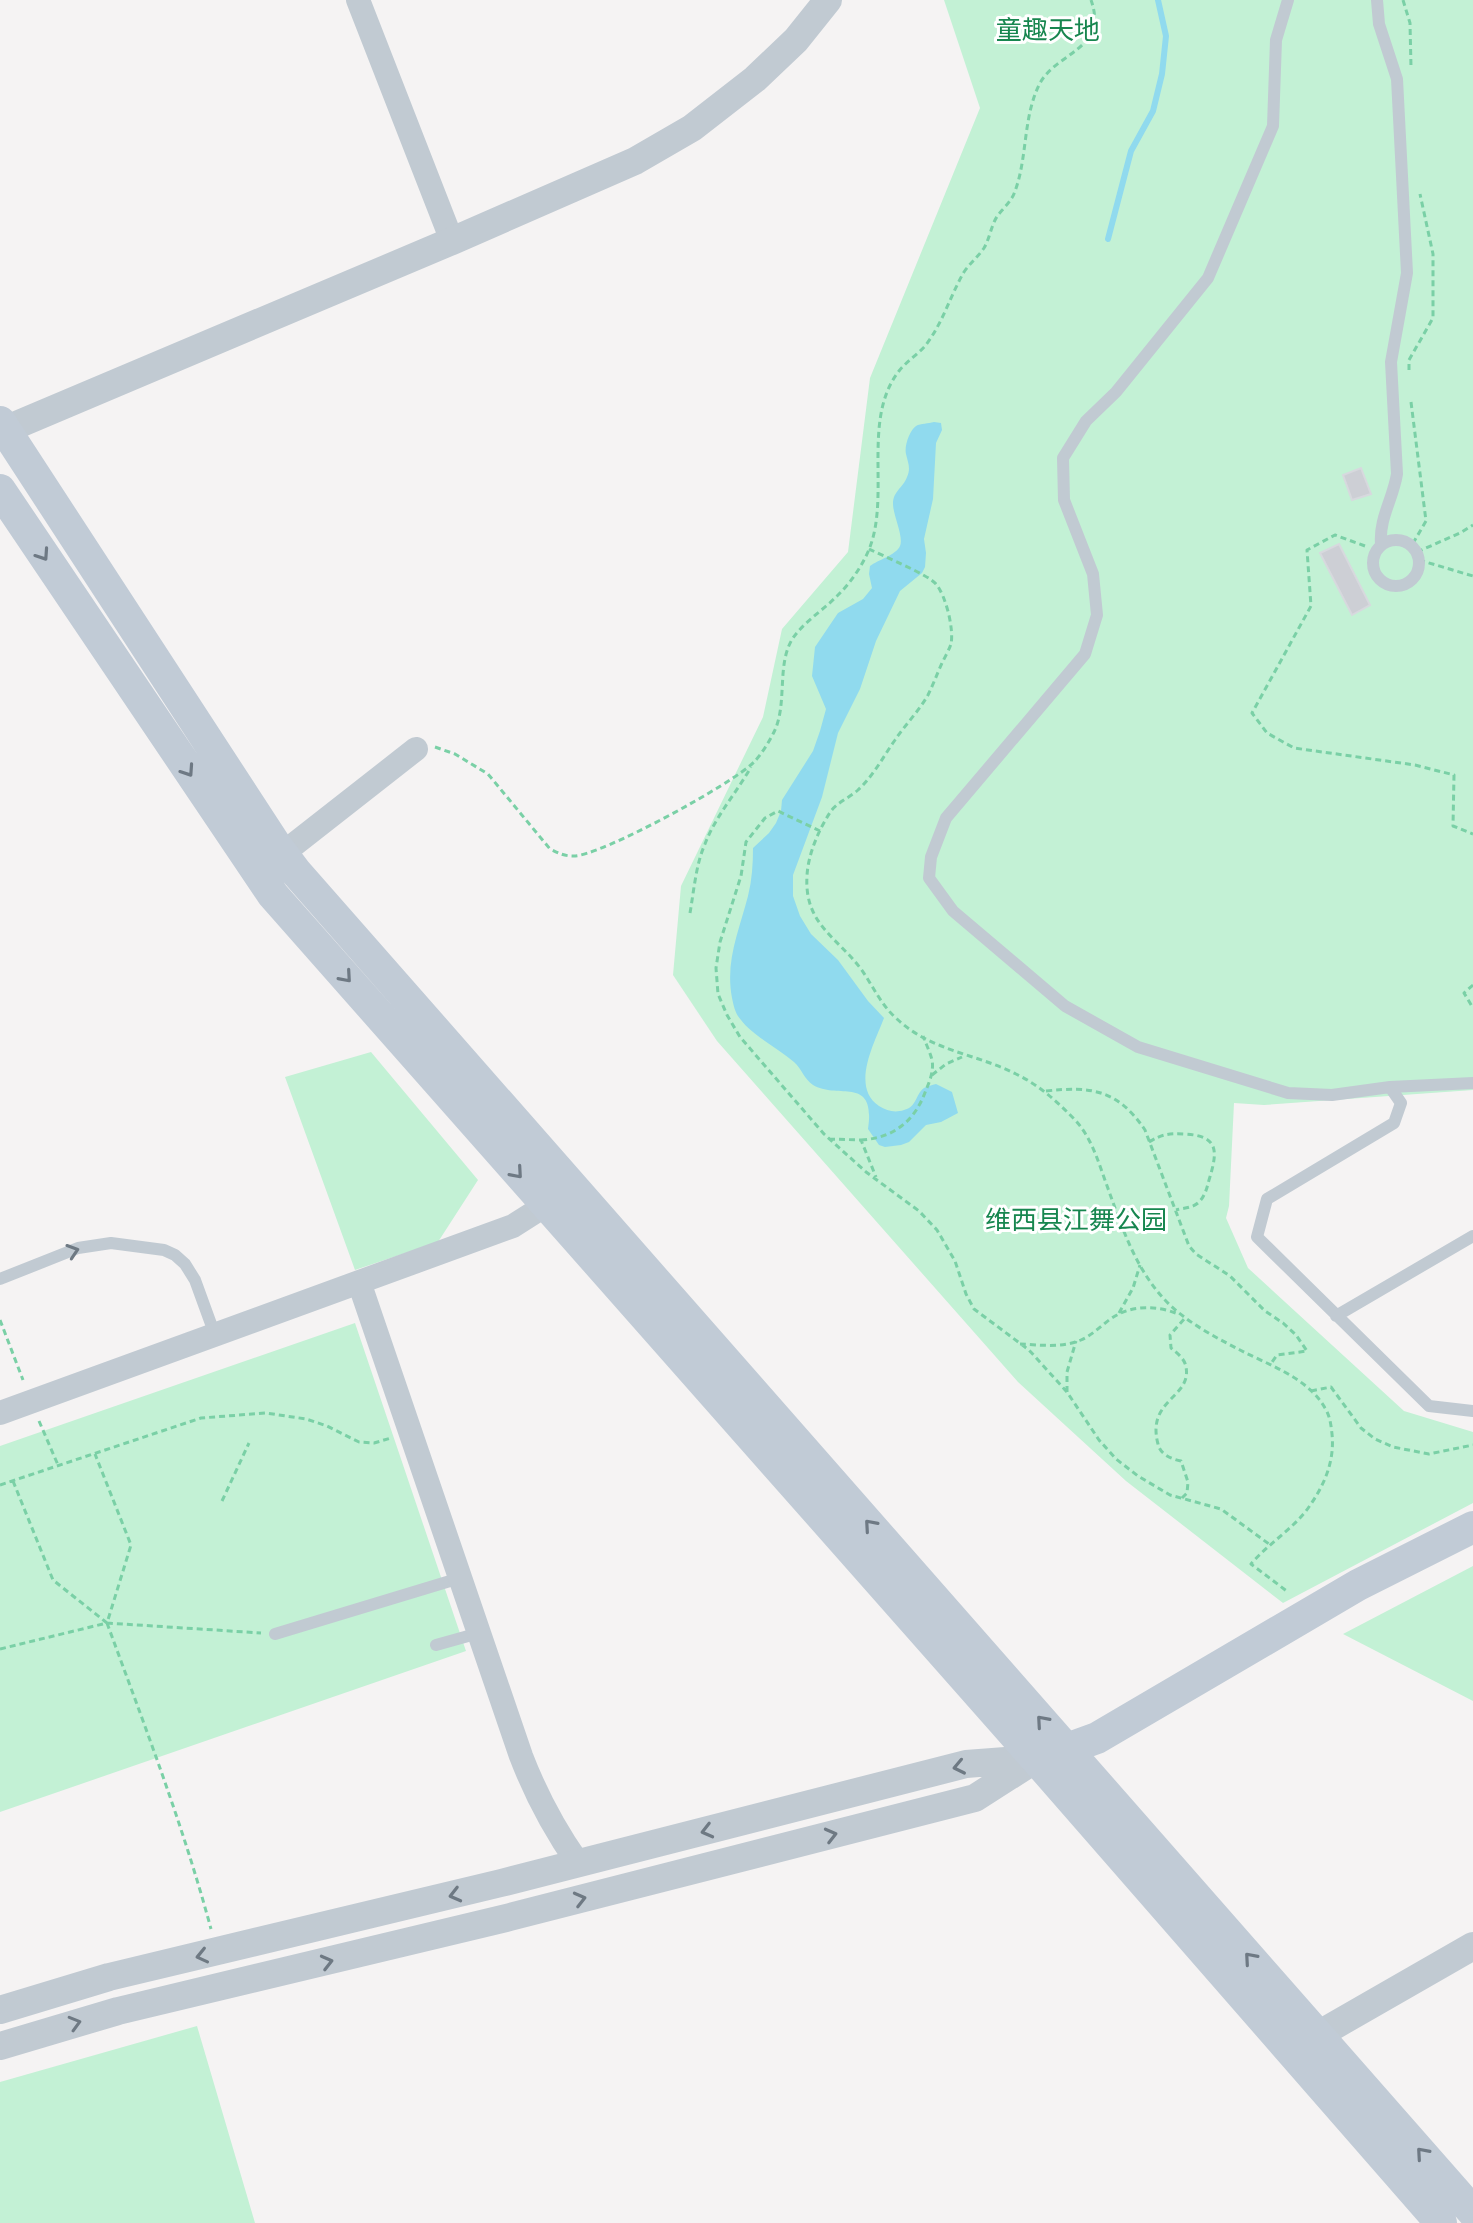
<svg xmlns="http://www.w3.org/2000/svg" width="1473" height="2223" font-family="'Roboto Condensed','Noto Sans SC',sans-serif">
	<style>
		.green { fill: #c3f1d5 }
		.water { fill: #90daee }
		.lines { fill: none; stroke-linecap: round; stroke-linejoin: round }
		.stream { stroke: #90daee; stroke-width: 6 }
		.building { fill: #cdcfd5; stroke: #d7d9de; stroke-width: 2 }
		.path { stroke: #7ad0a6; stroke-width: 3; stroke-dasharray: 6 4; stroke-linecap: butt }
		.service { stroke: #c1cad2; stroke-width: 12 }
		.minor { stroke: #c1cad2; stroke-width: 24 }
		.tertiary { stroke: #c1cad2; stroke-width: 28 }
		.secondary { stroke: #c1cbd6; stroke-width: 32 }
		.oneway { stroke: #6e7984 }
		.oneway2 { stroke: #6e7983 }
		.labels { text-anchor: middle; stroke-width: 6; stroke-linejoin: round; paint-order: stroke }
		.park-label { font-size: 26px; fill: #17864f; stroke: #fff }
	</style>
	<rect width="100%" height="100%" fill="#f5f3f3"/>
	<!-- green -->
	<path class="green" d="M944,0H1473V1090L1264,1105L1234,1103L1229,1206L1226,1218L1248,1268L1404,1411L1473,1432V1503L1283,1603L1126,1481L1018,1382L717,1041L673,975L681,886L763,717L782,629L848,552L870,378L980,108Z
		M371,1052L478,1180L438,1242L355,1270L285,1077Z
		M355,1323L466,1651L0,1812V1446Z
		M1473,1566V1701L1343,1634Z
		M197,2026L255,2223H0V2082Z"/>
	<!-- water -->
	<path class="water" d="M934,422L941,423L942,430L936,443L933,499L924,539L926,553L925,567L922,573L900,591L876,641L860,689L838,733L822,797L793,875V896L800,916L811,934L838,960L868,1001L884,1018C875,1042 850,1087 879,1106C887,1111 895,1113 904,1110C917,1107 915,1095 924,1088C928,1086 932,1085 936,1084L952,1092L958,1113L941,1122L926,1125L909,1142L901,1145L885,1147L879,1145L868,1129C876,1075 839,1100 813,1085C804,1079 802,1069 794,1062C778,1048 753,1036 741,1020C735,1013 734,1007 732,998C725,961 739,931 748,896C752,880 753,864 753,848L769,833L776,823L781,811L782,800L813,751L820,731L826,709L812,676L815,647L838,613L863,599L872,588L869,574L870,566C878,560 896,555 900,546C904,537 893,515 893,504C893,491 903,488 907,477C911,468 908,463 906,454C904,446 910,430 916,426C921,423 928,424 934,422Z"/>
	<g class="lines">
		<!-- stream -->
		<path class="stream" d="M1108,239L1131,151L1153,111L1162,74L1166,36L1158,0"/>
	</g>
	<!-- building -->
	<path class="building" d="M1361,468L1371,494L1352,500L1343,475Z
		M1339,544L1370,605L1352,615L1320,553Z"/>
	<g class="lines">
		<!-- path -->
		<path class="path" d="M1403,0L1410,23L1411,67
			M1409,370V360L1433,318V254L1420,194
			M1411,402L1426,521L1412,545
			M1365,546L1335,535L1307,550L1311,606L1252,713L1267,733L1294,748L1415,765L1454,775L1453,826L1473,834
			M869,549C883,556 929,575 936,584C946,596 954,629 951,644C949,650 945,657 942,663C937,674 933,685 928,695C919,711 905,725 895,740C883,757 874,775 858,790C849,798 838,802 831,811C819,829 808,854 807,876C804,924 837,937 861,969C873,986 881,1005 897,1019C931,1051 977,1054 1016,1074C1039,1085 1058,1102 1076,1121C1092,1139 1098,1161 1106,1183C1121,1224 1134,1267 1165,1300C1186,1322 1213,1336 1240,1350C1269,1365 1308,1378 1325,1408C1330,1416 1331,1425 1332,1434C1335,1463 1323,1488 1306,1511C1290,1531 1268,1544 1251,1564L1288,1592
			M1417,552L1460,533L1473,525
			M1419,560L1473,576
			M435,747L455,754L488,774L550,849C558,853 564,856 573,856C599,857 734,783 754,762C761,755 769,742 774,732C788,704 776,664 793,638C804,622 822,611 836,597C851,583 866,561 872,541C888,488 863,417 899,371C906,362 917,355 925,346C943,323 950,296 964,272C970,263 978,257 984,248C990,238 991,225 998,215C1003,209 1009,203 1013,196C1028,162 1022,120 1039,85C1055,52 1109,50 1091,0
			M820,831L778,811L765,818L746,842L741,876L720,942L716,968L718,994L727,1015L740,1037L824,1134L866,1172L919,1211L937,1230L955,1261L966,1294L974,1309L1029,1350L1067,1392L1099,1440L1116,1459L1138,1476L1170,1495L1221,1509L1269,1544
			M690,913C694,890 696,864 705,844C715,817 737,792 751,767
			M1473,985L1464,993L1473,1008
			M932,1075L946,1064L962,1057
			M1046,1091C1092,1086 1118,1090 1145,1130L1189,1246L1196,1254L1230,1276L1265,1311L1283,1323L1296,1335L1307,1351L1277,1355L1270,1365
			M829,1139L861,1140L876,1177
			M861,1140C894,1138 915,1121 926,1090C930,1081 934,1070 932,1060C930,1052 926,1044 923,1036
			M1149,1142C1162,1134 1170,1133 1185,1134C1219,1136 1218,1151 1209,1180C1207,1188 1205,1196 1199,1202C1193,1208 1184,1208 1176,1210
			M1119,1313L1133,1288L1140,1265
			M0,1320L23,1380
			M1020,1344C1039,1345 1063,1348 1081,1340C1095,1334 1105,1321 1117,1315C1134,1305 1160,1306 1178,1314
			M1311,1391L1331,1387L1361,1428L1375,1439L1393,1447L1429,1454L1473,1445
			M1067,1392V1372L1076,1341
			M39,1421L58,1465
			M13,1481L53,1580L107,1623L131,1545L95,1454
			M0,1485L201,1418L266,1413L306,1419L327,1426L359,1442L374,1443L391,1438
			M1182,1498L1187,1493L1188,1482L1181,1461C1171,1459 1160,1454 1158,1444C1146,1399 1192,1398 1186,1367C1185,1359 1177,1353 1171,1348L1170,1335L1185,1318
			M222,1501L249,1443
			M107,1623C144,1724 183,1825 211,1929
			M0,1649L107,1623L261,1633"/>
		<!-- service -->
		<path class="service" d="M1288,0L1276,40L1273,126L1208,278L1116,392L1086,421L1063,458L1064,500L1093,574L1097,615L1085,654L946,818L931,857L929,878L953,911L1065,1006L1138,1047L1288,1093L1332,1095L1390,1087L1401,1103L1394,1123L1267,1199L1257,1237L1429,1406L1473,1411
			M1377,0L1379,24L1397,79L1407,273L1391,362L1397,474C1393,499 1379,518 1381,544
			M1373 563a23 23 0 1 1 46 0a23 23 0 1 1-46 0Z
			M1390,1087L1473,1083
			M0,1279L78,1248L111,1243L164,1250L175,1255L185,1264L195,1280L215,1335
			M1336,1316L1473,1236
			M275,1634L460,1578
			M436,1645L479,1633"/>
		<!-- minor -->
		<path class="minor" d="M358,0L452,241
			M282,854L416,749
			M359,1282L521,1756C536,1795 554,1829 578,1863
			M0,1413L513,1226L546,1205"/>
		<!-- tertiary -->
		<path class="tertiary" d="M0,432L452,241L635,161L692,128L755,79L796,40L828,0
			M0,2010L109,1977L501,1883L966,1764L1031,1759
			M1318,2035L1473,1946
			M0,2046L118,2011L510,1917L975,1798L1036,1759"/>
		<!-- secondary -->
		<path class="secondary" d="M0,422L275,844L296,872L1473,2212
			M0,490L273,895L1036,1759L1441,2223
			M1050,1755L1097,1738L1358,1585L1473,1527"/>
	</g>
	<!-- one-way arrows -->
	<defs><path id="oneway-chevron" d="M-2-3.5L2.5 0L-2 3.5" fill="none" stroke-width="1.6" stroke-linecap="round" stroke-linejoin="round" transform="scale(2)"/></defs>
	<g class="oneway">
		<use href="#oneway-chevron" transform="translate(43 555) rotate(56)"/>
		<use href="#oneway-chevron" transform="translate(188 771) rotate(56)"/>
		<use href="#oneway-chevron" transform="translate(346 977) rotate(49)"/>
		<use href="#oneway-chevron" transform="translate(517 1173) rotate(49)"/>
		<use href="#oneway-chevron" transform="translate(870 1525) rotate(-131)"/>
		<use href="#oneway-chevron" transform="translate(1042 1721) rotate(-131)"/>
		<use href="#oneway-chevron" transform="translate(1250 1958) rotate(-131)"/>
		<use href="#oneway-chevron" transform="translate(1422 2153) rotate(-131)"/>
	</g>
	<g class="oneway2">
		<use href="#oneway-chevron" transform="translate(73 1251) rotate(-18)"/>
		<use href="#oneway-chevron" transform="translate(959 1767) rotate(168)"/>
		<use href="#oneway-chevron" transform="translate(707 1831) rotate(166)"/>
		<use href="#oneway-chevron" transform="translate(831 1835) rotate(-14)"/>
		<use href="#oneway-chevron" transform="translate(455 1895) rotate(166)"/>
		<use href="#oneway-chevron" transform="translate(580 1899) rotate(-14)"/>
		<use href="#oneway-chevron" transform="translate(202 1956) rotate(167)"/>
		<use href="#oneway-chevron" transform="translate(327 1962) rotate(-14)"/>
		<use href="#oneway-chevron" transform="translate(75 2023) rotate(-16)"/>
	</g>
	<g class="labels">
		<!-- park labels -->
		<g class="park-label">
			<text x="1048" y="39">童趣天地</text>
			<text x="1076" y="1229">维西县江舞公园</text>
		</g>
	</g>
</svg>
